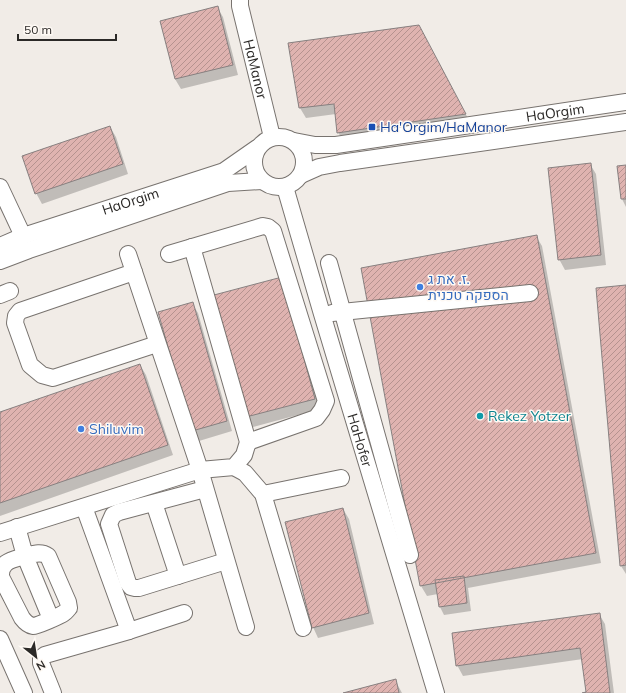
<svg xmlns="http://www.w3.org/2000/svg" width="626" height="693" font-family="Mulish,Heebo,sans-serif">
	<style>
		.shadow { fill: #0003 }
		.building { fill: url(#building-hatch); stroke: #878080 }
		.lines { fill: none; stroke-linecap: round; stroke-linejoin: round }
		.minor-casing { stroke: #78736f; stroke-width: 18 }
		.minor { stroke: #fff; stroke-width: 16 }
		.transit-dot { fill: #1a4fb4; stroke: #fef9f4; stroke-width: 1.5 }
		.shop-dot { fill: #3f7fe0; stroke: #fef9f4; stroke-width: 1.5 }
		.culture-dot { fill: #0f9aa8; stroke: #fef9f4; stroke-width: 1.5 }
		.labels { text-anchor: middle; stroke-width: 3; stroke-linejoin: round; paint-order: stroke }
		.street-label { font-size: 14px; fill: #2b2927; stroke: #fef9f4 }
		.transit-label { font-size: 14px; fill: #164399; stroke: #fef9f4; text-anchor: start }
		.shop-label { font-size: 14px; fill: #366cbe; stroke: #fef9f4; text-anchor: start }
		.culture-label { font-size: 14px; fill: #0d838f; stroke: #fef9f4; text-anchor: start }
	</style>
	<defs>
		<pattern id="building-hatch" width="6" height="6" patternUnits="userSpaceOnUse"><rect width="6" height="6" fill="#dfb3b0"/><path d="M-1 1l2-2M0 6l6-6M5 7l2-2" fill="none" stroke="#b5928f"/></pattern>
	</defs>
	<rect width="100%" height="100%" fill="#f1ece7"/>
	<!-- shadow -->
	<path class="shadow" d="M217,7L223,17L238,75L181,89L175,79Z
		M424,36L471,124L344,143L338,132L336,114L306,118L300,108L290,43Z
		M110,127L116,137L128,174L42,204L36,193Z
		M590,164L596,174L606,265L565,270L559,259Z
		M626,166V207L622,199Z
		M536,236L542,246L601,563L468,588L471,611L444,615L440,607L438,594L427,596L421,586L363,269Z
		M626,286V574L621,566Z
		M288,288L320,409L253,427L247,417Z
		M192,303L198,313L232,431L199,441L193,431Z
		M140,365L146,375L173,455L0,516V414Z
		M343,509L349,519L374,624L318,638L313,627Z
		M599,614L605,624L614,693H587L583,659L463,676L457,665Z
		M395,680L402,693H346Z"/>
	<!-- building -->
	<path class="building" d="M218,6L233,65L175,79L160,21Z
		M419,25L466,114L337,133L334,104L299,108L288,43Z
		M110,126L123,164L35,194L22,156Z
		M591,163L601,255L558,260L548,168Z
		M626,165V199H621L617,166Z
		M537,235L596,553L420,586L361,268Z
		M282,277L315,399L246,417L214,295Z
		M626,285V565L620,566L596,288Z
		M193,302L227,421L192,431L158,312Z
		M140,364L168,445L0,503V412Z
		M343,508L369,613L312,628L285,522Z
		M464,576L467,603L439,607L435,580Z
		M600,613L610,693H582L586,692L580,648L456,666L452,633Z
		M396,679L399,693H343Z"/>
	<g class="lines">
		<defs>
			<g id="minor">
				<path id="s1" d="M240,0V6L272,137"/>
				<circle cx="279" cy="162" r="25"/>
				<path id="s2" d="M294,141L315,145H336L626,102"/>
				<path d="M301,175L319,167L340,163L626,122"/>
				<path d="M0,187L23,236"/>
				<path id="s3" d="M285,187L322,314L436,693"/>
				<path id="s4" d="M0,246L23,236L224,171L257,148"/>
				<path d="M128,254L200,470L246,627"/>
				<path d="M169,254L263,226L268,227L273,231L326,401L322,410L316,418L248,442"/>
				<path d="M0,261L29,250L228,183L262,181"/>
				<path d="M329,263L410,555"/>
				<path d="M134,272L20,311L16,316L15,323L30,365L42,375L53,378L157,344"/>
				<path d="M0,295L10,291"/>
				<path d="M332,313L530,293"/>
				<path d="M234,467L245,473L263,494L303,628"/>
				<path d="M205,489L119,512L113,515L109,524L128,583L131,587L135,588H139L226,561"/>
				<path d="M263,494L341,478"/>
				<path d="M154,503L178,576"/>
				<path d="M84,507L129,631L184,613"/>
				<path d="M17,527L25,556C33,554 41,551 48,556L68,602L69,608C67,610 66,612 64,613C60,616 37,626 33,626C28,625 25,622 22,618L1,577C0,561 12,560 25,556L51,619"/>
				<path d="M0,533L200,470L234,467L244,455L248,442L192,247"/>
				<path d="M0,639L24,693"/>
				<path d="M53,693L41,663V658L45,655L129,631"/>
			</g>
		</defs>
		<!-- minor casing -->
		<use href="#minor" class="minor-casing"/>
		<!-- minor -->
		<use href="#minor" class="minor"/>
	</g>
	<!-- markers -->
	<rect class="transit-dot" x="368" y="123" width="8" height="8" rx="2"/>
	<g class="shop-dot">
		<circle cx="420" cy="287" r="4"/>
		<circle cx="81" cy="429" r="4"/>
	</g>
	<circle class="culture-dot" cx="480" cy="416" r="4"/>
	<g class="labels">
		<!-- street labels -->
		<g class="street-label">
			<text dy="5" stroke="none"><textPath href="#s1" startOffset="71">HaManor</textPath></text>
			<text dy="5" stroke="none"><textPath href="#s2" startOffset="264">HaOrgim</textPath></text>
			<text dy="5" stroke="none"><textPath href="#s4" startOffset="138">HaOrgim</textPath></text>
			<text dy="5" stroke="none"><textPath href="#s3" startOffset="264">HaHofer</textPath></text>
		</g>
		<!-- transit labels -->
		<g class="transit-label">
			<text x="380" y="132">Ha'Orgim/HaManor</text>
		</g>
		<!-- shop labels -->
		<g class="shop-label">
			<text x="428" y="284">ז. את ג.<tspan x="428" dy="16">הספקה טכנית</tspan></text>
			<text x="89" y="434">Shiluvim</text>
		</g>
		<!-- culture labels -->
		<g class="culture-label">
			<text x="488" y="421">Rekez Yotzer</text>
		</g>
	</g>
	<!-- north arrow -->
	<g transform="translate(36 657) rotate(150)" stroke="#fef9f4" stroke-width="3" paint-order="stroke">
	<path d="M0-3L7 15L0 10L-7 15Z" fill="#2b2927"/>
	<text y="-6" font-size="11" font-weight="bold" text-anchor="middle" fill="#2b2927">N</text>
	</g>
	<!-- scale -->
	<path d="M18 34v6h98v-6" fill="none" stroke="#2b2927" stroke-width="2"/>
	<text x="24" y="34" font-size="12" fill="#2b2927" stroke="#fef9f4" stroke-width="3" paint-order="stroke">50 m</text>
</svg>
